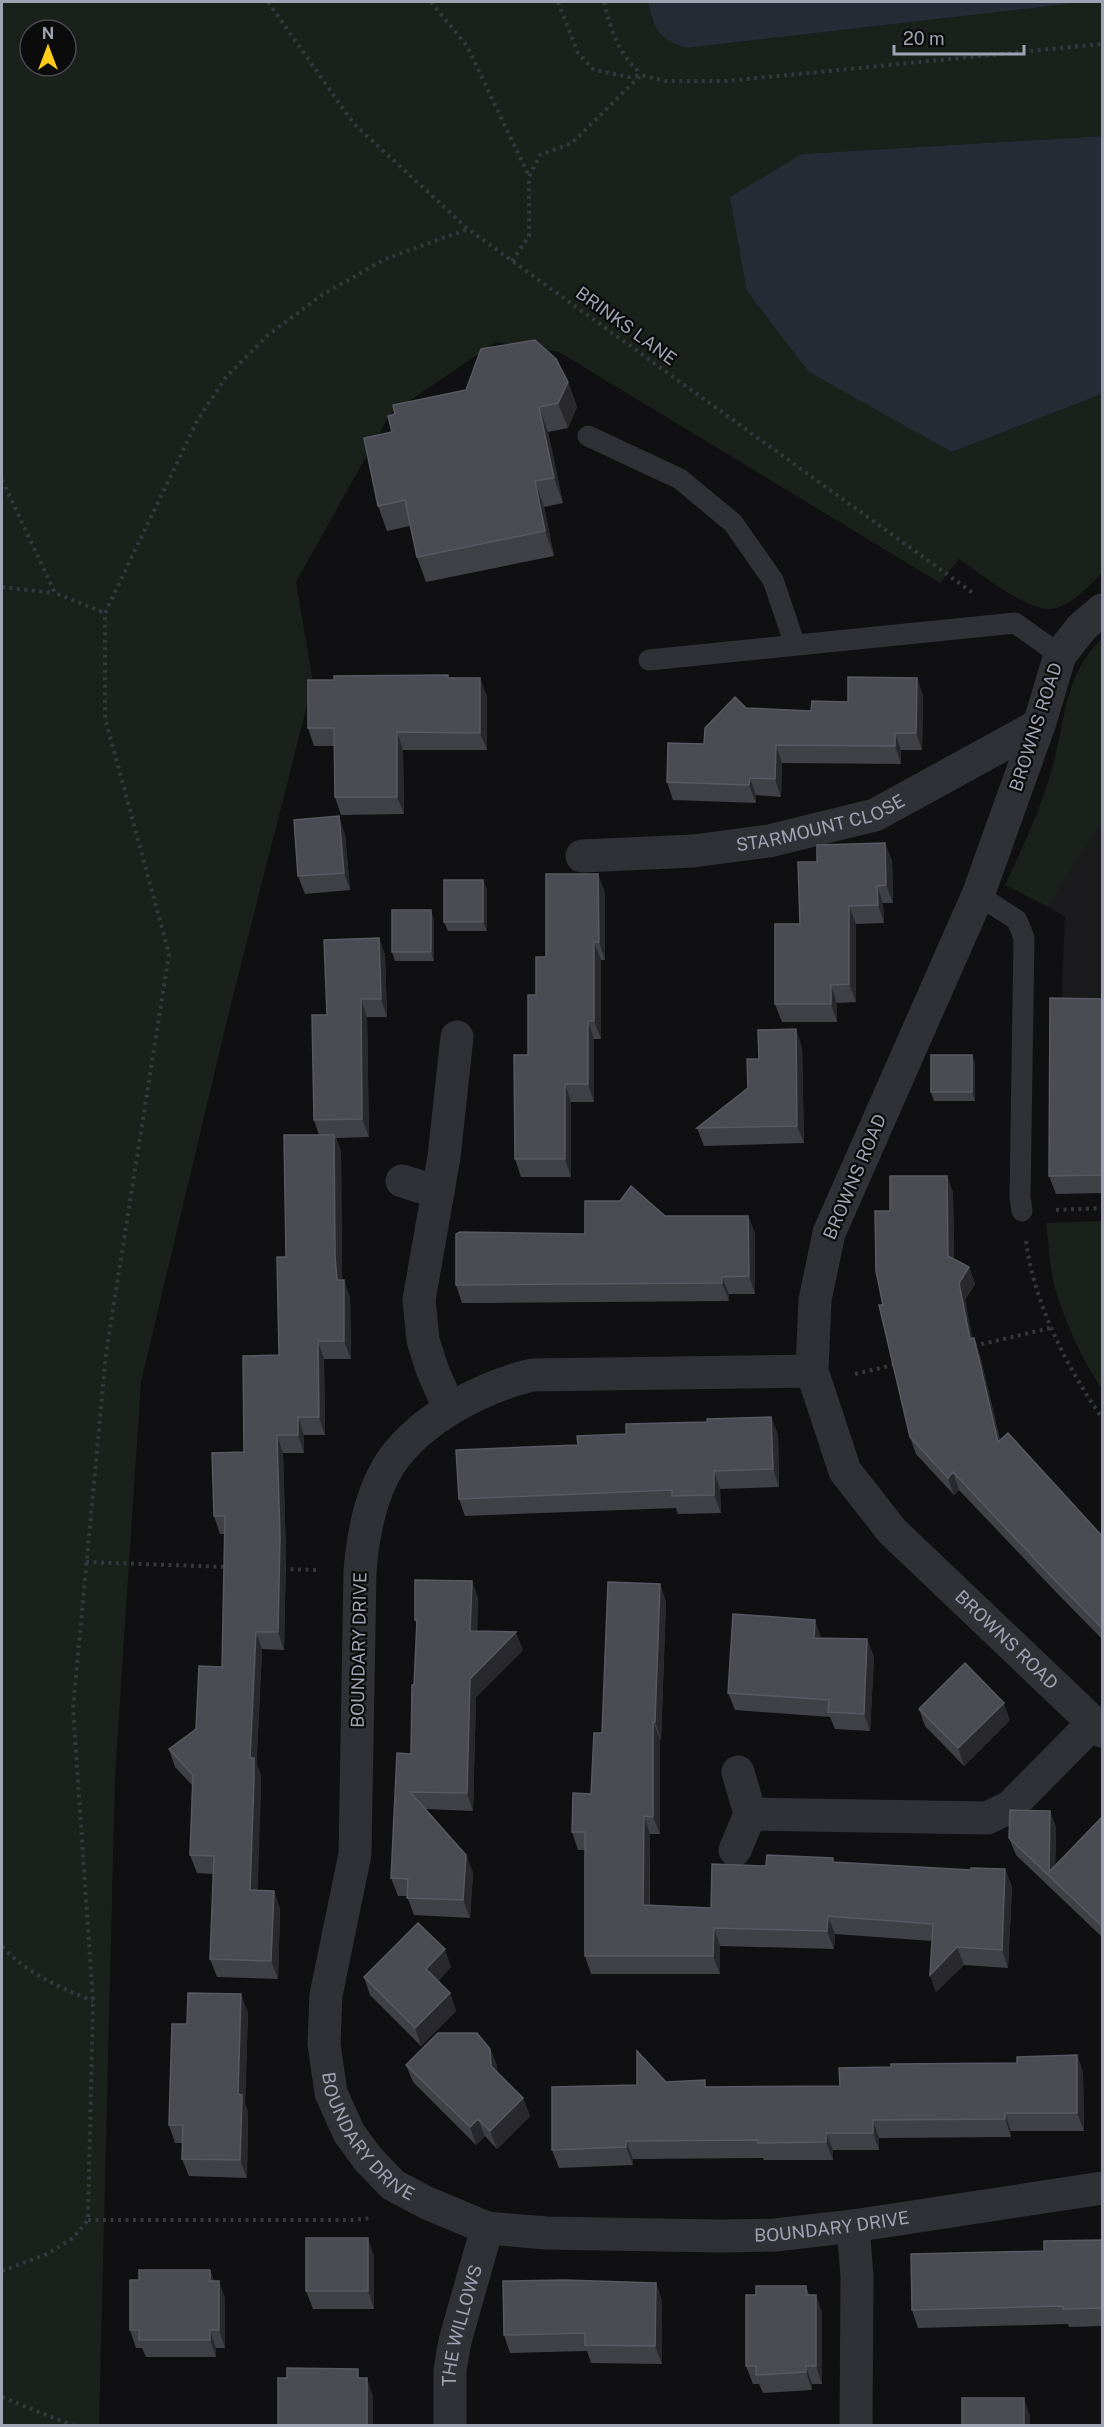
<svg xmlns="http://www.w3.org/2000/svg" width="1104" height="2427" font-family="'Public Sans',sans-serif">
	<style>
		.built { fill: #1b1b1e }
		.green { fill: #1a211b; fill-rule: evenodd }
		.water { fill: #252c35 }
		.lines { fill: none; stroke-linecap: round; stroke-linejoin: round }
		.path { stroke: #36373d; stroke-width: 4; stroke-dasharray: 3 4.5; stroke-linecap: butt }
		.lane { stroke: #303136; stroke-width: 21 }
		.street { stroke: #303136; stroke-width: 33 }
		.wall { fill: #404047 }
		.shaded-wall { fill: #29282d }
		.building { fill: #4a4b53; stroke: #585962; stroke-width: 1.5 }
		.labels { text-anchor: middle; stroke-width: 4.5; stroke-linejoin: round; paint-order: stroke }
		.street-label { font-size: 18px; fill: #9fa3b3; stroke: #0b0b0c }
	</style>
	<rect width="100%" height="100%" fill="#100f11"/>
	<!-- built -->
	<path class="built" d="M1102,821V1012L1061,1010L1065,917L1048,907Z"/>
	<!-- green -->
	<path class="green" d="M2,2H648L652,21L687,48L1086,2H1102V136L802,154L952,452L1102,394V573C1090,585 1067,610 1049,609C1023,608 981,574 959,559L940,583L559,352L496,342L390,414L296,582L313,682L230,1008L141,1382L115,1776L99,2426L2,2425ZM30,30H66V66H30Z
		M1102,639V821L1048,907L1005,885C1023,847 1040,810 1052,769C1065,725 1064,672 1102,639Z
		M1102,1221V1389C1082,1360 1065,1322 1055,1288C1049,1267 1049,1244 1046,1223Z"/>
	<!-- water -->
	<path class="water" d="M648,2H1086L687,48C659,39 654,30 648,2Z
		M1102,136V394L952,452L809,372L747,291L730,197L802,154Z"/>
	<g class="lines">
		<!-- path -->
		<path class="path" d="M268,2L354,124L468,229L973,593
			M431,2L467,46L529,176
			M558,2L578,53L594,70L630,77L641,75L665,81H727L1102,44
			M604,2C612,33 617,51 641,74
			M512,261L529,236V177L540,155L572,143L641,75
			M2,480L55,593L105,613
			M2,587L54,593
			M1056,1210L1102,1208
			M1026,1241C1034,1304 1067,1367 1102,1418
			M974,1346L1050,1328
			M855,1374L897,1364
			M86,1562L227,1567
			M283,1569L320,1570
			M2,1947C29,1974 58,1987 93,2001
			M88,2220H353L372,2218
			M2,2271L47,2254L73,2238L88,2220L93,2001L73,1708L106,1354L169,954L105,718V613L197,421L226,377L268,335L322,295L385,259L468,229
			M2,2397L74,2426"/>
		<!-- lane -->
		<path class="lane" d="M588,436L680,479L733,523L773,580L795,645
			M649,660L1015,623L1060,655
			M978,895L1017,920L1024,938L1020,1197L1022,1211"/>
		<!-- street -->
		<g class="street">
			<path id="s1" d="M1102,610L1082,627L1060,655L1039,725L978,895L829,1233L815,1300L812,1371L845,1471L892,1531L1102,1731"/>
			<path id="s2" d="M582,856L693,851L769,841L875,815L1039,725"/>
			<path d="M402,1181L438,1192"/>
			<path id="s3" d="M812,1371L532,1375C482,1387 422,1418 391,1462C370,1494 363,1534 360,1571L355,1854L326,1995L324,2044L331,2093L349,2133L368,2159L393,2185L427,2203L487,2228L546,2233L721,2236L775,2235L853,2226L1102,2188"/>
			<path d="M449,1408L432,1369L423,1340L419,1300L444,1157L457,1037"/>
			<path d="M750,1814L987,1818L1010,1807L1093,1723"/>
			<path d="M735,1850L750,1814L738,1772"/>
			<path d="M853,2226L857,2276L856,2426"/>
			<path id="s4" d="M450,2426V2370L455,2341L487,2228"/>
		</g>
	</g>
	<!-- wall -->
	<path class="wall" d="M568,382L577,407L568,428L548,432L563,503L544,507L554,556L426,582L417,557L410,526L387,531L378,506L392,432Z
		M448,675L449,678L487,696V750H403L404,814L341,815L335,797V746H314L308,728L334,680Z
		M917,678L923,696L922,750H901V764L782,763L781,797L756,795V803L673,800L667,782L704,744L746,708L811,711L848,702Z
		M345,834L350,890L305,894L298,876Z
		M885,843L892,861L893,903H883L884,923L856,924V1002L837,1003V1022H782L775,1004L800,924L817,862Z
		M483,880L487,890V931H448L444,922Z
		M605,892V960H601V1039H594V1102H571V1177H521L515,1159L528,1055L546,957Z
		M434,919V961H395L392,952Z
		M379,938L385,955L387,1017H367L369,1137L336,1138L341,1152L342,1274V1280L350,1297L351,1359H324L325,1435H304V1453H283L286,1553L284,1650L262,1649L257,1753V1765L261,1775L257,1890L274,1891L280,1909L278,1979L217,1977L210,1959L213,1874L197,1873L190,1855L192,1785L175,1767L169,1749L196,1729L222,1667L225,1534H220L214,1516L244,1452L279,1355L286,1257L319,1135L314,1120L327,1015Z
		M1102,999V1193L1056,1194L1049,1176Z
		M802,1047L804,1143L704,1146L697,1128L748,1088L759,1059Z
		M972,1055L975,1064V1101H934L931,1092Z
		M947,1176L953,1193L954,1259L969,1267L975,1284L965,1300L972,1338L980,1355L1000,1440L1102,1536V1639L1055,1591L959,1490L954,1495L916,1454L910,1437L883,1305L890,1211Z
		M665,1216H748L755,1234V1294H729V1301L462,1303L456,1285L585,1234Z
		M771,1417L778,1435L779,1487L720,1489L721,1513L678,1514L676,1508L465,1516L459,1499L578,1445L626,1434L707,1422Z
		M472,1581L478,1599L477,1631L523,1650L476,1697L473,1811L426,1809L466,1855L473,1873L470,1918L414,1915L407,1896H398L391,1878L411,1754L417,1625L415,1620Z
		M660,1584L666,1602L661,1740L660,1739V1834H650V1905L711,1908L766,1866L834,1862L971,1870L1005,1869L1012,1887L1008,1968L964,1965L936,1992L930,1975L932,1941L835,1934L834,1949L720,1946V1974H591L585,1956V1850H578L572,1832L591,1794L602,1733Z
		M821,1638L867,1639L874,1657L870,1731L835,1729L830,1717L735,1710L728,1693Z
		M919,1709L1010,1720L964,1766L925,1726Z
		M1050,1811L1056,1828L1055,1866L1102,1817V1937L1016,1855L1009,1838Z
		M451,1967L438,1981L450,1993L456,2011L421,2046L370,1995L364,1977Z
		M248,2012L245,2103L248,2112L247,2178L189,2176L182,2159L183,2143H175L169,2125L187,2024Z
		M490,2049L497,2066V2072L523,2098L530,2116L497,2149L485,2136L476,2145L413,2082L406,2065Z
		M1077,2055L1083,2073L1084,2131H1011V2137L879,2138V2150H833V2160H764L763,2158L633,2159V2165L559,2168L552,2150L637,2085L666,2082L708,2087L840,2086Z
		M1102,2240V2326L1069,2327L1068,2324L918,2328L912,2310L1044,2251Z
		M374,2256V2309H313L306,2291Z
		M210,2270L214,2281L225,2298V2348H216V2357H146L142,2348H136L130,2330L139,2280Z
		M656,2283L662,2301V2364L591,2363L587,2351L510,2353L504,2335Z
		M806,2286L809,2295H816L822,2313V2384H812V2390L763,2393L759,2384H753L746,2366L756,2295Z"/>
	<!-- shaded-wall -->
	<path class="shaded-wall" d="M568,382L577,407L568,428L558,403Z
		M539,407L548,432L563,503L554,478Z
		M535,481L544,507L554,556L545,531Z
		M480,678L487,696V750L480,733Z
		M917,678L923,696L922,750L916,733Z
		M397,732L403,750L404,814L397,797Z
		M895,733L901,750V764L895,746Z
		M776,745L782,763L781,797L775,779Z
		M750,778L756,795V803L749,785Z
		M339,816L345,834L350,890L344,873Z
		M885,843L892,861L893,903L886,885Z
		M598,874L605,892V960L599,942Z
		M483,880L487,890V931L483,922Z
		M877,886L883,903L884,923L878,905Z
		M849,906L856,924V1002L849,984Z
		M431,910L434,919V961L431,952Z
		M379,938L385,955L387,1017L381,999Z
		M594,942L601,960V1039L594,1021Z
		M831,985L837,1003V1022L831,1004Z
		M361,999L367,1017L369,1137L362,1119Z
		M588,1021L594,1039V1102L588,1084Z
		M796,1029L802,1047L804,1143L797,1126Z
		M972,1055L975,1064V1101L972,1092Z
		M565,1084L571,1102V1177L565,1159Z
		M334,1135L341,1152L342,1274L344,1297L337,1280L335,1256Z
		M947,1176L953,1193L954,1273L948,1256Z
		M748,1216L755,1234V1294L749,1276Z
		M969,1267L975,1284L965,1300L976,1356L970,1339L959,1283Z
		M722,1277L729,1294V1301L722,1283Z
		M344,1280L350,1297L351,1359L344,1341Z
		M974,1338L980,1355L1004,1460L998,1442Z
		M318,1341L324,1359L325,1435L319,1417Z
		M298,1417L304,1435V1453L298,1435Z
		M771,1417L778,1435L779,1487L773,1469Z
		M277,1435L283,1453L286,1553L284,1650L278,1632Z
		M714,1471L720,1489L721,1513L714,1495Z
		M953,1472L959,1490L954,1495L948,1478Z
		M472,1581L478,1599L477,1648L470,1631Z
		M660,1584L666,1602L661,1740L655,1722Z
		M815,1620L821,1637L820,1655L814,1638Z
		M256,1632L262,1649L257,1753V1765L261,1775V1797L257,1908L250,1890V1736Z
		M516,1632L523,1650L476,1697L473,1811L467,1793L470,1679Z
		M867,1639L874,1657L870,1731L864,1714Z
		M1004,1703L1010,1720L964,1766L958,1748Z
		M653,1722L660,1739V1834L653,1817Z
		M1050,1811L1056,1828L1055,1881L1049,1872Z
		M644,1816L650,1834L649,1922L643,1905Z
		M466,1855L473,1873L470,1918L463,1900Z
		M1005,1869L1012,1887L1008,1968L1002,1950Z
		M274,1891L280,1909L278,1979L271,1961Z
		M828,1916L835,1934L834,1949L827,1931Z
		M714,1928L720,1946V1974L713,1956Z
		M957,1947L964,1965L936,1992L930,1975Z
		M445,1949L451,1967L433,1987L426,1969Z
		M450,1993L456,2011L421,2046L415,2028Z
		M241,1994L248,2012L245,2103L248,2112L247,2178L240,2160L238,2094Z
		M490,2049L497,2066L498,2084L491,2066Z
		M1077,2055L1083,2073L1084,2131L1077,2113Z
		M523,2098L530,2116L497,2149L490,2131Z
		M1005,2113L1011,2131V2137L1005,2119Z
		M478,2119L485,2136L476,2145L470,2127Z
		M873,2120L879,2138V2150L873,2133Z
		M826,2133L833,2150V2160L826,2142Z
		M626,2141L633,2159V2165L626,2147Z
		M368,2238L374,2256V2309L368,2291Z
		M210,2270L216,2288L210,2281Z
		M219,2281L225,2298V2348L219,2330Z
		M656,2283L662,2301V2364L655,2346Z
		M816,2295L822,2313V2384L816,2366Z
		M210,2330L216,2348V2357L210,2340Z
		M806,2366L812,2384V2390L806,2372Z
		M367,2378L373,2396V2426H367Z
		M1024,2398L1030,2416V2426H1024Z"/>
	<!-- building -->
	<path class="building" d="M535,340L556,359L568,382L558,403L539,407L554,478L535,481L545,531L417,557L405,500L378,506L364,438L392,432L388,416L395,414L393,405L466,390L481,349Z
		M448,675V678H480V733L397,732V797H335L334,728H308V680H334V676Z
		M848,677L917,678L916,733H895V746L776,745L775,779L750,778L749,785L667,782L668,743L704,744L705,728L735,697L746,708L811,711L812,701L848,702Z
		M339,816L344,873L298,876L294,820Z
		M885,843L886,885L877,886L878,905L849,906V984L831,985V1004H775V924H800L798,862H817V845Z
		M546,874H598L599,942H594V1021H588V1084H565V1159H515L514,1055H528V995H536V957H546Z
		M444,880H483V922H444Z
		M392,910H431V952H392Z
		M379,938L381,999H361L362,1119L314,1120L312,1015H327L324,940Z
		M1050,998L1102,999V1175L1049,1176Z
		M796,1029L797,1126L697,1128L748,1088L747,1059H759L758,1030Z
		M931,1055H972V1092H931Z
		M284,1135H334L335,1256L337,1280H344V1341H318L319,1417H298V1435H277L280,1536L278,1632H256L250,1758H254V1779L250,1890L274,1891L271,1961L210,1959L214,1856L190,1855L193,1775L169,1749L196,1729L199,1666L222,1667L225,1516H214L212,1453L244,1452L243,1356L279,1355L277,1257H286Z
		M890,1176H947L948,1256L969,1267L959,1283L970,1339L974,1338L998,1442L1008,1433L1102,1536V1628L1049,1574L953,1472L948,1478L910,1437L879,1305H883L876,1271L875,1211H890Z
		M631,1186L665,1216H748L749,1276L722,1277V1283L456,1285V1234L460,1232L585,1234V1201H620Z
		M771,1417L773,1469L714,1471V1495L672,1496V1490L459,1499L456,1450L578,1445L577,1436L626,1434V1424L707,1422V1419Z
		M415,1580L472,1581L470,1631L516,1632L470,1679L467,1793L410,1792L466,1855L463,1900L407,1898L408,1879L391,1878L397,1753L411,1754L412,1685H414L417,1620H415Z
		M608,1582L660,1584L655,1722H653V1817L644,1816L643,1905L711,1908L712,1864L766,1866L767,1855L833,1858V1862L971,1870V1868L1005,1869L1002,1950L957,1947L930,1975L933,1924L828,1916L827,1931L714,1928L713,1956H585V1832H572L573,1793L591,1794L594,1733H602Z
		M733,1614L815,1620L814,1638L867,1639L864,1714L828,1712L829,1700L728,1693Z
		M965,1663L1004,1703L958,1748L919,1709Z
		M1010,1810L1050,1811L1049,1872L1102,1817V1926L1009,1838Z
		M418,1923L445,1949L426,1969L450,1993L415,2028L364,1977Z
		M188,1993L241,1994L238,2094L242,2095L240,2160L182,2159L183,2125H169L172,2024H187Z
		M438,2033H477L490,2049L491,2066L523,2098L490,2131L478,2119L470,2127L406,2065Z
		M637,2051L666,2082L705,2080V2087L840,2086L839,2068L891,2067V2064L1017,2063V2057L1077,2055V2113H1005V2119L873,2120V2133H826V2142L758,2143V2140L626,2141V2147L552,2150V2087L637,2085Z
		M306,2238H368V2291H306Z
		M1102,2240V2308L1063,2309V2306L912,2310L911,2254L1044,2251V2241Z
		M139,2270H210V2281H219V2330H210V2340H139V2330H130V2280H139Z
		M565,2280L656,2283L655,2346L585,2345V2333L504,2335L503,2281Z
		M756,2286H806V2295H816V2366H806V2372L756,2375V2366H746V2295H756Z
		M287,2368L358,2369V2378H367V2426H278V2378H287Z
		M962,2398H1024V2426H962Z"/>
	<g class="labels">
		<!-- street labels -->
		<g class="street-label">
			<text transform="translate(626 326) rotate(36)" y="6">BRINKS LANE</text>
			<text transform="translate(1036 727) rotate(-72)" y="6">BROWNS ROAD</text>
			<text dy="6" stroke="none"><textPath href="#s2" startOffset="242">STARMOUNT CLOSE</textPath></text>
			<text transform="translate(855 1177) rotate(-67)" y="6">BROWNS ROAD</text>
			<text dy="6" stroke="none"><textPath href="#s1" startOffset="1164">BROWNS ROAD</textPath></text>
			<text transform="translate(359 1650) rotate(-89)" y="6">BOUNDARY DRIVE</text>
			<text dy="6" stroke="none"><textPath href="#s3" startOffset="1146">BOUNDARY DRIVE</textPath></text>
			<text dy="6" stroke="none"><textPath href="#s3" startOffset="1650">BOUNDARY DRIVE</textPath></text>
			<text dy="6" stroke="none"><textPath href="#s4" startOffset="102">THE WILLOWS</textPath></text>
		</g>
	</g>
	<!-- border -->
	<rect width="1104" height="2427" fill="none" stroke="#9fa3b3" stroke-width="6"/>
	<!-- north arrow -->
	<g transform="translate(48 48)"><circle r="28" fill="#0b0b0c" stroke="#46484f" stroke-width="1.5"/>
	<path d="M0-4.5L10 22L0 15L-10 22Z" fill="#ffcc1a"/>
	<text y="-9" font-size="16" font-weight="bold" text-anchor="middle" fill="#9fa3b3">N</text>
	</g>
	<!-- scale -->
	<path d="M894 45v9h130v-9" fill="none" stroke="#9fa3b3" stroke-width="3"/>
	<text x="903" y="45" font-size="18" fill="#9fa3b3" stroke="#0b0b0c" stroke-width="4.5" paint-order="stroke">20 m</text>
</svg>
